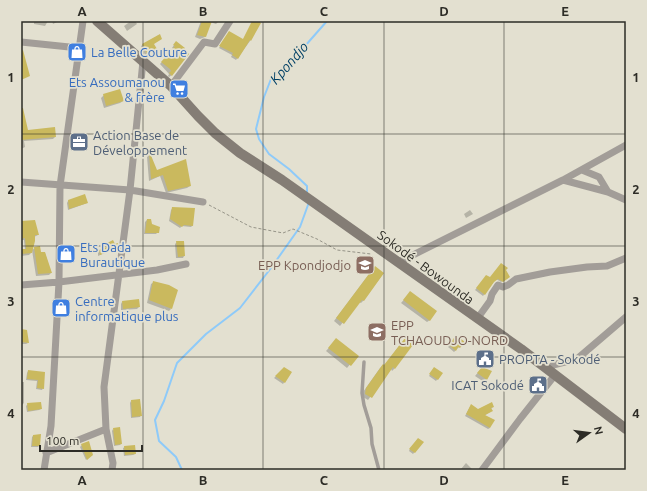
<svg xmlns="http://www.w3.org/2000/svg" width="647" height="491" font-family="Ubuntu,sans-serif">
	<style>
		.shadow { fill: #0003 }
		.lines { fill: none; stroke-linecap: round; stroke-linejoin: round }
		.stream { stroke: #8ecaf9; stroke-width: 2 }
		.building { fill: #cab95e }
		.path { stroke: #969488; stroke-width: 1; stroke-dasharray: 3 2; stroke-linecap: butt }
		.service { stroke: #a29d98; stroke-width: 3.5 }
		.minor { stroke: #a29d98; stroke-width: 7 }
		.secondary { stroke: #847d75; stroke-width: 10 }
		.grid { fill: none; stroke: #2d2c26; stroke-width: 1; stroke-opacity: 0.55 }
		.labels { text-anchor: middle; stroke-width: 3.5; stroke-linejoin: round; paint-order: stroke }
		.shop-label { font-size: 13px; fill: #366cbe; stroke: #e3e0d0; text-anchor: start }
		.service-label { font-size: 13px; fill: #4e5e75; stroke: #e3e0d0; text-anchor: start }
		.education-label { font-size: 13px; fill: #785e54; stroke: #e3e0d0; text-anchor: end }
		.street-label { font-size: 13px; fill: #2d2c26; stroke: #e3e0d0 }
		.water-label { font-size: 14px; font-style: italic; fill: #004065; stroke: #e3e0d0 }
		.neatline { fill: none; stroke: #2d2c26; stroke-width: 1.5 }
		.grid-label { font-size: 13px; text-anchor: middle; font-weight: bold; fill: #2d2c26 }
	</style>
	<rect width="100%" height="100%" fill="#e3e0d0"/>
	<!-- shadow -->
	<path class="shadow" d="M34,21H48L45,26L34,24Z
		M52,21H59L53,24Z
		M131,21H135L137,24L127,31L124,26Z
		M201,21H219L216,24L210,22L205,37L200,39L195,37Z
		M253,21L260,23L250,41L236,60L231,57L232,55L219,48L228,34L243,40Z
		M159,35L153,44L154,50L145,55L141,46Z
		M176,42L172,75L169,77L168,76L169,74L160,64L174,49L172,48Z
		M104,95L123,101L120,103L104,108L101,98Z
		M21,108H22L27,131L55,137L53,139L24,141L25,147L21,149Z
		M150,154L156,171L190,186L187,188L166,193L160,176L149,181L147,157Z
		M68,201L87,203L68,210L67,203Z
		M173,208L194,209L192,226L191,227L182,226L180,228L169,221L171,210Z
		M470,210L473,214L466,218L464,214Z
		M147,220L158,232L156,234H144L145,222Z
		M34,221L38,235L34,237L31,253L29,255L21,256V250H25L24,240H21V222Z
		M177,242H183L184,256L183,258H176L175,244Z
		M108,244L114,245L116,248L98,256V252L108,247L106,245Z
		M35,248L40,253H45L51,273L49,275L36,276L32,250Z
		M372,270L383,274L363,301L361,303L359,302L340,326L334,321Z
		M505,270L508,278L501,282L496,279L483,296L475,290L487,276L489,279Z
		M154,282L171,309L169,311L147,303L151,284Z
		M408,295L430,320L427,322L401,303Z
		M122,302L139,307L137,309L121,310V304Z
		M21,330L28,343L26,344H21Z
		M457,337L463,343L454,352L448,347Z
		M334,342L357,356L347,368L326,351Z
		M402,342L395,368L392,371L391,369L368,400L363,397V392L380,368L383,365L384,366Z
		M284,368L291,372L283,384L274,378Z
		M433,370L441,374L436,381L429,376Z
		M480,370L487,379L484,382L475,376Z
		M28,371L44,373L43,388L42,390L36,389L37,381L26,380L27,373Z
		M21,382H24V403L21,406Z
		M131,401L141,415L140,417L131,418L130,403Z
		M28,404L41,409L39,410L27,412L26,406Z
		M470,407L478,410L493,407L491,409L490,412L484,416L490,428L488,429L465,416Z
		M113,429L121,444L120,445L114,446L112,431Z
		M33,436L39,446L38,447H31L32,437Z
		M422,443L413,454L409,451L411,447Z
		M82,445L92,454L86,460L80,447Z
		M125,447L135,454L133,455L124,456L123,448Z
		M466,463L472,469V470H463L461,469Z"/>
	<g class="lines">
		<!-- stream -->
		<path class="stream" d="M307,194V186L289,169L269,154L259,139L256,129L264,97L271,79L298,54L327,21
			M182,470L176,457L159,441L155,420L164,401L177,363L206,334L240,308L271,268L295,234L300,227L308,205V202"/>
	</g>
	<!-- building -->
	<path class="building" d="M202,21H212L206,37L197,35Z
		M252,21H258L261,23L251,41L250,40L238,59L232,55L233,53L219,46L229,31L243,39Z
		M160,34L162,39L154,44L157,49L147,54L142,44Z
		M176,41L185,48L184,50L189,54L172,76L169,73L171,71L170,69L161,62L175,46L173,45Z
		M23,50L30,76L21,80V51Z
		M120,89L124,101L106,106L103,94Z
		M21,108H23L28,130L55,127L56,137L21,140Z
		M149,153H150L157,170L186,159L191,186L168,191L163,175L151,179Z
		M85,194L88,203L69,209L68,200Z
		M172,207L195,208L193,226L184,225L182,227L170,219Z
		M147,219H151L152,224L160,227L159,233H145Z
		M35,220L39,235H35V241L32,253L21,254V249H26L25,238L21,239V221Z
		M113,240L115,244L118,243L117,248L100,255L99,250L109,246L107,243Z
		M176,241H184L185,256L178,257Z
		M40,246L41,252H45L52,273L38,274L34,247Z
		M501,263L508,268L506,270L510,277L503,282L498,279L494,282L485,295L476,288L486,275L490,277Z
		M375,266L384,273L364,301L362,300L344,324L336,318Z
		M153,281L169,285L178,290L172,309L149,300Z
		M410,291L437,311L430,321L403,300Z
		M139,299L140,307L123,309L122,301Z
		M21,329L27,330L29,343L21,342Z
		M456,335L465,342L460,348L458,347L456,351L449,345Z
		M336,338L359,356L351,366L328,348Z
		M405,338L413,345L395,369L393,367L372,398L365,394L366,388L383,364L384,365Z
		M284,367L292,372L285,383L275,376Z
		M434,367L443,373L438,380L429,374Z
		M482,367L492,371L487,380L477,373Z
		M28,370L45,372L44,389L37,388L38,380L27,379Z
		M140,399L142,416L132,417L131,400Z
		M41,402L42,409L28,411L27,403Z
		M492,402L494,407L491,408L493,411L485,415L495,420L490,428L466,414L471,404L478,409Z
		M120,427L122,444L115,445L113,428Z
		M41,434L40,446H32L33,435Z
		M418,438L424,442L415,453L409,449Z
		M89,441L93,455L87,460L81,444Z
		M135,445L136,454L125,455L124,446Z"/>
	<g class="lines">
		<!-- path -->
		<path class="path" d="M209,205L251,227L283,233L293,229L317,239L337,250L371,254"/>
		<!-- service -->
		<path class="service" d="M364,362L362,393L364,405L371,428L372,444L379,470"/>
		<!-- minor -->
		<path class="minor" d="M21,42L79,48
			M171,86L204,42L215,44L230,21
			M582,170L599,177L608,192
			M563,180L608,192L626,200
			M21,182L130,190L203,202
			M399,262L563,180L626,145
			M21,285L59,282L157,270L186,264
			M477,319L490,301L492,294L498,285L503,287L508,285L516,279L550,272L587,267L607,266L626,258
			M549,370L553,365L577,359L626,317
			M46,453L106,429
			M44,470L51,426L59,282L60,186L83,21
			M112,470L113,463L106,429L104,387L130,190L143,61
			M482,470L520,419L555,375"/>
		<!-- secondary -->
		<path class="secondary" d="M97,21L171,86L198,116L215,133L240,153L282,180L521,349L626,429"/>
	</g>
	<!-- grid -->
	<path class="grid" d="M143,21V470M263,21V470M384,21V470M504,21V470M21,134H626M21,246H626M21,357H626"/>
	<!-- icons -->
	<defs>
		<symbol id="shop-square" viewBox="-11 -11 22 22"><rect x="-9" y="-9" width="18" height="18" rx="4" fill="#3f7fe0" stroke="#e3e0d0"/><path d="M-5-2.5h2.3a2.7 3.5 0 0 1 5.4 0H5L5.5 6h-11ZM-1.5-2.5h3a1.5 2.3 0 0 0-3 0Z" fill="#fff"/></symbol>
		<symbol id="supermarket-square" viewBox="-11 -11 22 22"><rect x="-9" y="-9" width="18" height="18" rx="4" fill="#3f7fe0" stroke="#e3e0d0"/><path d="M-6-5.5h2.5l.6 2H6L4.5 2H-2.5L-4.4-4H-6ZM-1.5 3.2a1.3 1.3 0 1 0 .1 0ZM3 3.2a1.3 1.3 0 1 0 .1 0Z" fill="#fff"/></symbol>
		<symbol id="office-square" viewBox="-11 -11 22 22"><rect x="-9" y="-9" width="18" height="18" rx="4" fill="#5c6f8a" stroke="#e3e0d0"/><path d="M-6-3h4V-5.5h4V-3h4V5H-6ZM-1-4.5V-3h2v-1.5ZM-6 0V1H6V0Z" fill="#fff"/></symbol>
		<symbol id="school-square" viewBox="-11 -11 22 22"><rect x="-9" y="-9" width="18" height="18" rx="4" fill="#8d6e63" stroke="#e3e0d0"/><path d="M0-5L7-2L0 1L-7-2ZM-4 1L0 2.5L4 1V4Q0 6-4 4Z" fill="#fff"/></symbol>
		<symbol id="civic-square" viewBox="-11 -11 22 22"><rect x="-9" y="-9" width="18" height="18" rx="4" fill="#5c6f8a" stroke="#e3e0d0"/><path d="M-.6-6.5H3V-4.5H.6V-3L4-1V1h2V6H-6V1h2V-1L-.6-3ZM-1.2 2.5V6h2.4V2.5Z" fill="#fff"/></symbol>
	</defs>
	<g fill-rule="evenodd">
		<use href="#shop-square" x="66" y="41" width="22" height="22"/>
		<use href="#supermarket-square" x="168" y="78" width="22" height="22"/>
		<use href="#office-square" x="68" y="131" width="22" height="22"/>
		<use href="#shop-square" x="55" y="243" width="22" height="22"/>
		<use href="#school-square" x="354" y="254" width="22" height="22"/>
		<use href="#shop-square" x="50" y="297" width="22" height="22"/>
		<use href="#school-square" x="366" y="321" width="22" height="22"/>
		<use href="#civic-square" x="474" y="348" width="22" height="22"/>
		<use href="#civic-square" x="527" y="374" width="22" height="22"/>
	</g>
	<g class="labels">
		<!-- shop labels -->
		<g class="shop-label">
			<text x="91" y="57">La Belle Couture</text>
			<text x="165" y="87" text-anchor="end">Ets Assoumanou<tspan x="165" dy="15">&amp; frère</tspan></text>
			<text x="80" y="252">Ets Dada<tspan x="80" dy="15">Burautique</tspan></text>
			<text x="75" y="306">Centre<tspan x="75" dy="15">informatique plus</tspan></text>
		</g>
		<!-- service labels -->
		<g class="service-label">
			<text x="93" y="140">Action Base de<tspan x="93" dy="15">Développement</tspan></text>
			<text x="499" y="364">PROPTA - Sokodé</text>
			<text x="524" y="390" text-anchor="end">ICAT Sokodé</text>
		</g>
		<!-- education labels -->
		<g class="education-label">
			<text x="351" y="270">EPP Kpondjodjo</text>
			<text x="391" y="330" text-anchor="start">EPP<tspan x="391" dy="15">TCHAOUDJO-NORD</tspan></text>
		</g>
		<!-- street labels -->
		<g class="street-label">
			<text transform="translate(426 267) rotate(36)" y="5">Sokodé - Bowounda</text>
		</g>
		<!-- water labels -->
		<g class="water-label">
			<text transform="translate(289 63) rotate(-49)" y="5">Kpondjo</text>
		</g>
	</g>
	<!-- border -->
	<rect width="647" height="491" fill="none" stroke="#e3e0d0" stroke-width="44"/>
	<!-- north arrow -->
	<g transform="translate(589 433) rotate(76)" stroke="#e3e0d0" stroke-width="3" paint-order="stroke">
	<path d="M0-3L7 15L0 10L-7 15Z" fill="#2d2c26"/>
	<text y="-6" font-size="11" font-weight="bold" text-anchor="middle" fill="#2d2c26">N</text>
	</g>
	<!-- scale -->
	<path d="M40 445v6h102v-6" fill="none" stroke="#2d2c26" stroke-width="2"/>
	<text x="46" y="445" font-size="12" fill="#2d2c26" stroke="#e3e0d0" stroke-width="3" paint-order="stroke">100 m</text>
	<rect x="22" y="22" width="603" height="447" class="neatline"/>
	<g class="grid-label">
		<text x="82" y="16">A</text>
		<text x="203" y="16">B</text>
		<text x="324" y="16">C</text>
		<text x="444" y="16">D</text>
		<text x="565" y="16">E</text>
		<text x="11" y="82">1</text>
		<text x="636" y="82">1</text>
		<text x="11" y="194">2</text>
		<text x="636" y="194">2</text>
		<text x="11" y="306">3</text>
		<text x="636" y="306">3</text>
		<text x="11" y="418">4</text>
		<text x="636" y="418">4</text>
		<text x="82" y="485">A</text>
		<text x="203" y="485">B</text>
		<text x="324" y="485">C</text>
		<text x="444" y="485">D</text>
		<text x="565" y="485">E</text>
	</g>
</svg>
